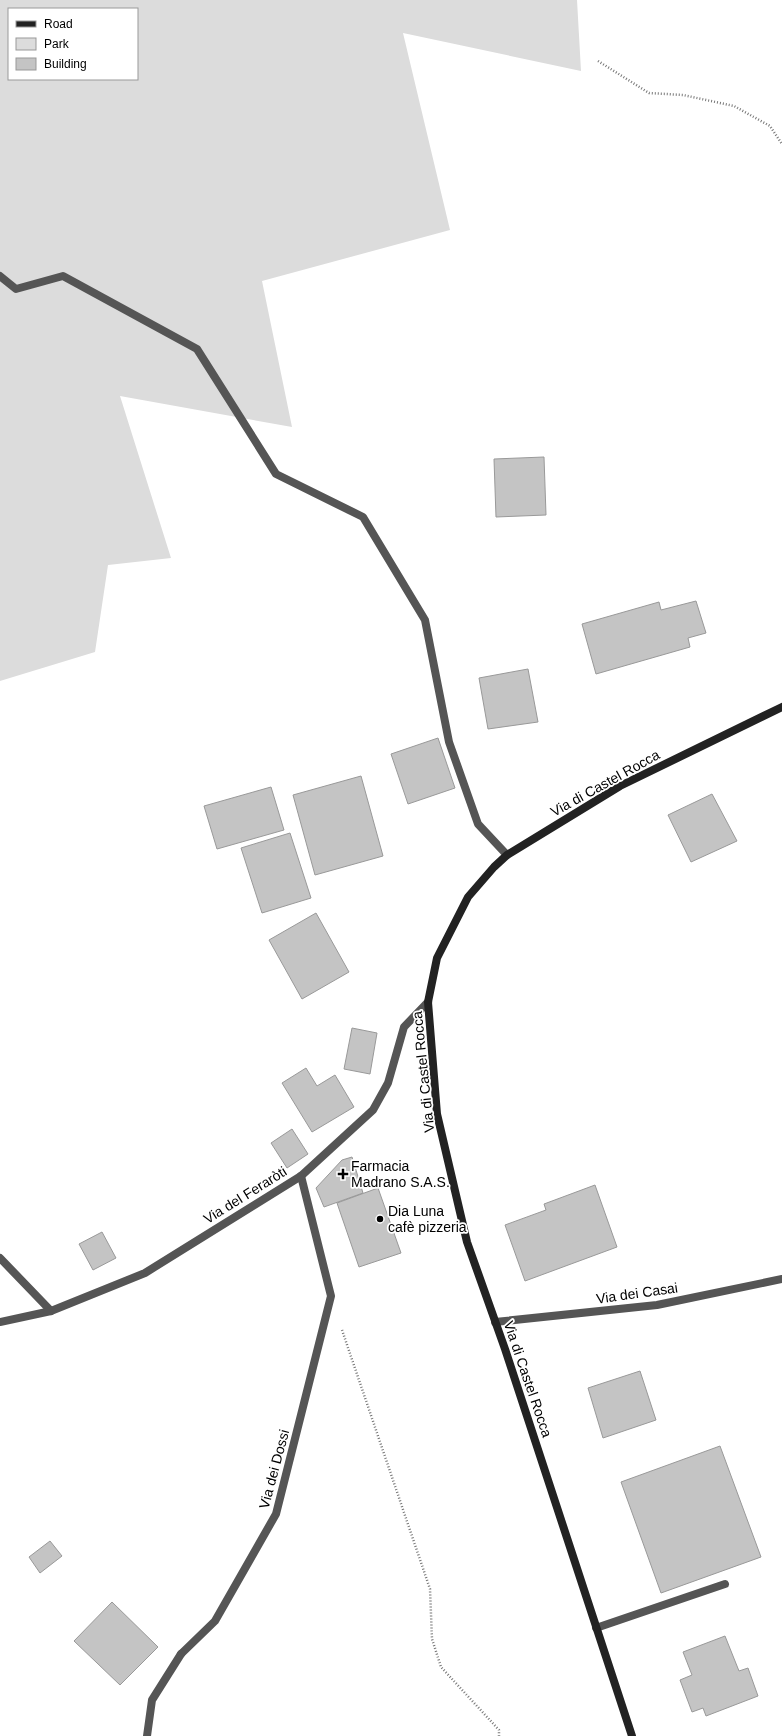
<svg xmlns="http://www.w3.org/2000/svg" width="782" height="1736" font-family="Arial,sans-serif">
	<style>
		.green { fill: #dcdcdc; fill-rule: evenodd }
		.building { fill: #c4c4c4; stroke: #999 }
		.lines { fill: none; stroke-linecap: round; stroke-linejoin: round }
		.path { stroke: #777; stroke-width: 2.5; stroke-dasharray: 1 2; stroke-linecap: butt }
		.lane { stroke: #555; stroke-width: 8 }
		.street { stroke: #555; stroke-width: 8 }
		.secondary { stroke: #222; stroke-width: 8 }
		.poi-dot { fill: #000; stroke: #fff; stroke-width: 1.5 }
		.labels { text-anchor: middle; stroke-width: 3.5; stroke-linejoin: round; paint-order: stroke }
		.street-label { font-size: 14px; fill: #000; stroke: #fff }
		.poi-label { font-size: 14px; fill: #000; stroke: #fff; text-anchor: start }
	</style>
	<rect width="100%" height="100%" fill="#fff"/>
	<!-- green -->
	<path class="green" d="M0,0H577L581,71L403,33L450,230L262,281L292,427L120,396L171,558L108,565L95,652L0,681ZM9,9H137V79H9Z"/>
	<!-- building -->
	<path class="building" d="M544,457L546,515L496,517L494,459Z
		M696,601L706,633L688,638L690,647L596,674L582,624L659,602L661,610Z
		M528,669L538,722L488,729L479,678Z
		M438,738L455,788L408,804L391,754Z
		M361,776L383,856L315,875L293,795Z
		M271,787L284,830L217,849L204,806Z
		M712,794L737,841L691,862L668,815Z
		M290,833L311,898L262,913L241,848Z
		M316,913L349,972L302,999L269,940Z
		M352,1028L377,1033L370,1074L344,1069Z
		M306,1068L317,1086L335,1075L354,1107L312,1132L282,1083Z
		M292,1129L308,1154L287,1168L271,1143Z
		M352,1157L363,1193L324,1207L316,1188L342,1160Z
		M595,1185L617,1247L525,1281L505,1225L546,1210L544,1204Z
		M378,1188L401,1253L359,1267L337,1203Z
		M102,1232L116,1258L93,1270L79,1244Z
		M640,1371L656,1420L603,1438L588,1388Z
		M720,1446L761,1557L661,1593L621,1482Z
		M50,1541L62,1556L40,1573L29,1557Z
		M112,1602L158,1647L120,1685L74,1641Z
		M725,1636L739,1671L748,1668L758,1696L706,1716L703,1708L692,1712L680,1680L692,1675L683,1652Z"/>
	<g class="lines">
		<!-- path -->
		<path class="path" d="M598,61L649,93L683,95L734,106L770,126L782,144
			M342,1330L430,1589L432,1639L441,1667L499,1730V1736"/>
		<!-- lane -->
		<path class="lane" d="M0,1258L51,1311
			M596,1628L725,1584
			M181,1654L215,1621L276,1514L331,1296L301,1176"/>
		<!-- street -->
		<path class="street" d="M0,276L16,289L63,276L197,349L276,474L363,517L425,620L449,742L478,824L507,855
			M0,1322L51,1311L145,1273L301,1176L373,1110L388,1083L404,1027L428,1002
			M495,1322L657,1305L782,1279
			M147,1736L152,1700L181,1654"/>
		<!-- secondary -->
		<path class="secondary" d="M632,1736L505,1349L467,1242L437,1114L428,1002L437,958L468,897L494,867L507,855L620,786L782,707"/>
	</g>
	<!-- markers -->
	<g class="poi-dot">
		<path d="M341 1168h4v4h4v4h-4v4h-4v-4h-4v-4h4z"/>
		<circle cx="380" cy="1219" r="4"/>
	</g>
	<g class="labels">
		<!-- street labels -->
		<g class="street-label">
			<text transform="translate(605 783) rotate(-29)" y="5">Via di Castel Rocca</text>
			<text transform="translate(423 1072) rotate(-96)" y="5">Via di Castel Rocca</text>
			<text transform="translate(245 1195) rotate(-32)" y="5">Via del Feraròti</text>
			<text transform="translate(637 1293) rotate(-8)" y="5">Via dei Casai</text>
			<text transform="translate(528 1379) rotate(71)" y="5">Via di Castel Rocca</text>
			<text transform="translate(274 1469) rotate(-75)" y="5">Via dei Dossi</text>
		</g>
		<!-- poi labels -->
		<g class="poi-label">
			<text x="351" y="1171">Farmacia<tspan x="351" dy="16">Madrano S.A.S.</tspan></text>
			<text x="388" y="1216">Dia Luna<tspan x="388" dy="16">cafè pizzeria</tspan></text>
		</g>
	</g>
	<!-- legend -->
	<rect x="8" y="8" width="130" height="72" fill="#ffffff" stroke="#999999"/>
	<rect x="16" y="21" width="20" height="6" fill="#222222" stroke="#999999"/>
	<text x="44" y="28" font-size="12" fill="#000000">Road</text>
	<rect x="16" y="38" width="20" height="12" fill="#dcdcdc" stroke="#999999"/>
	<text x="44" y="48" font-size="12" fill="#000000">Park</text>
	<rect x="16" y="58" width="20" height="12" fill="#c4c4c4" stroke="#999999"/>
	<text x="44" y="68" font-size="12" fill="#000000">Building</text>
</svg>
